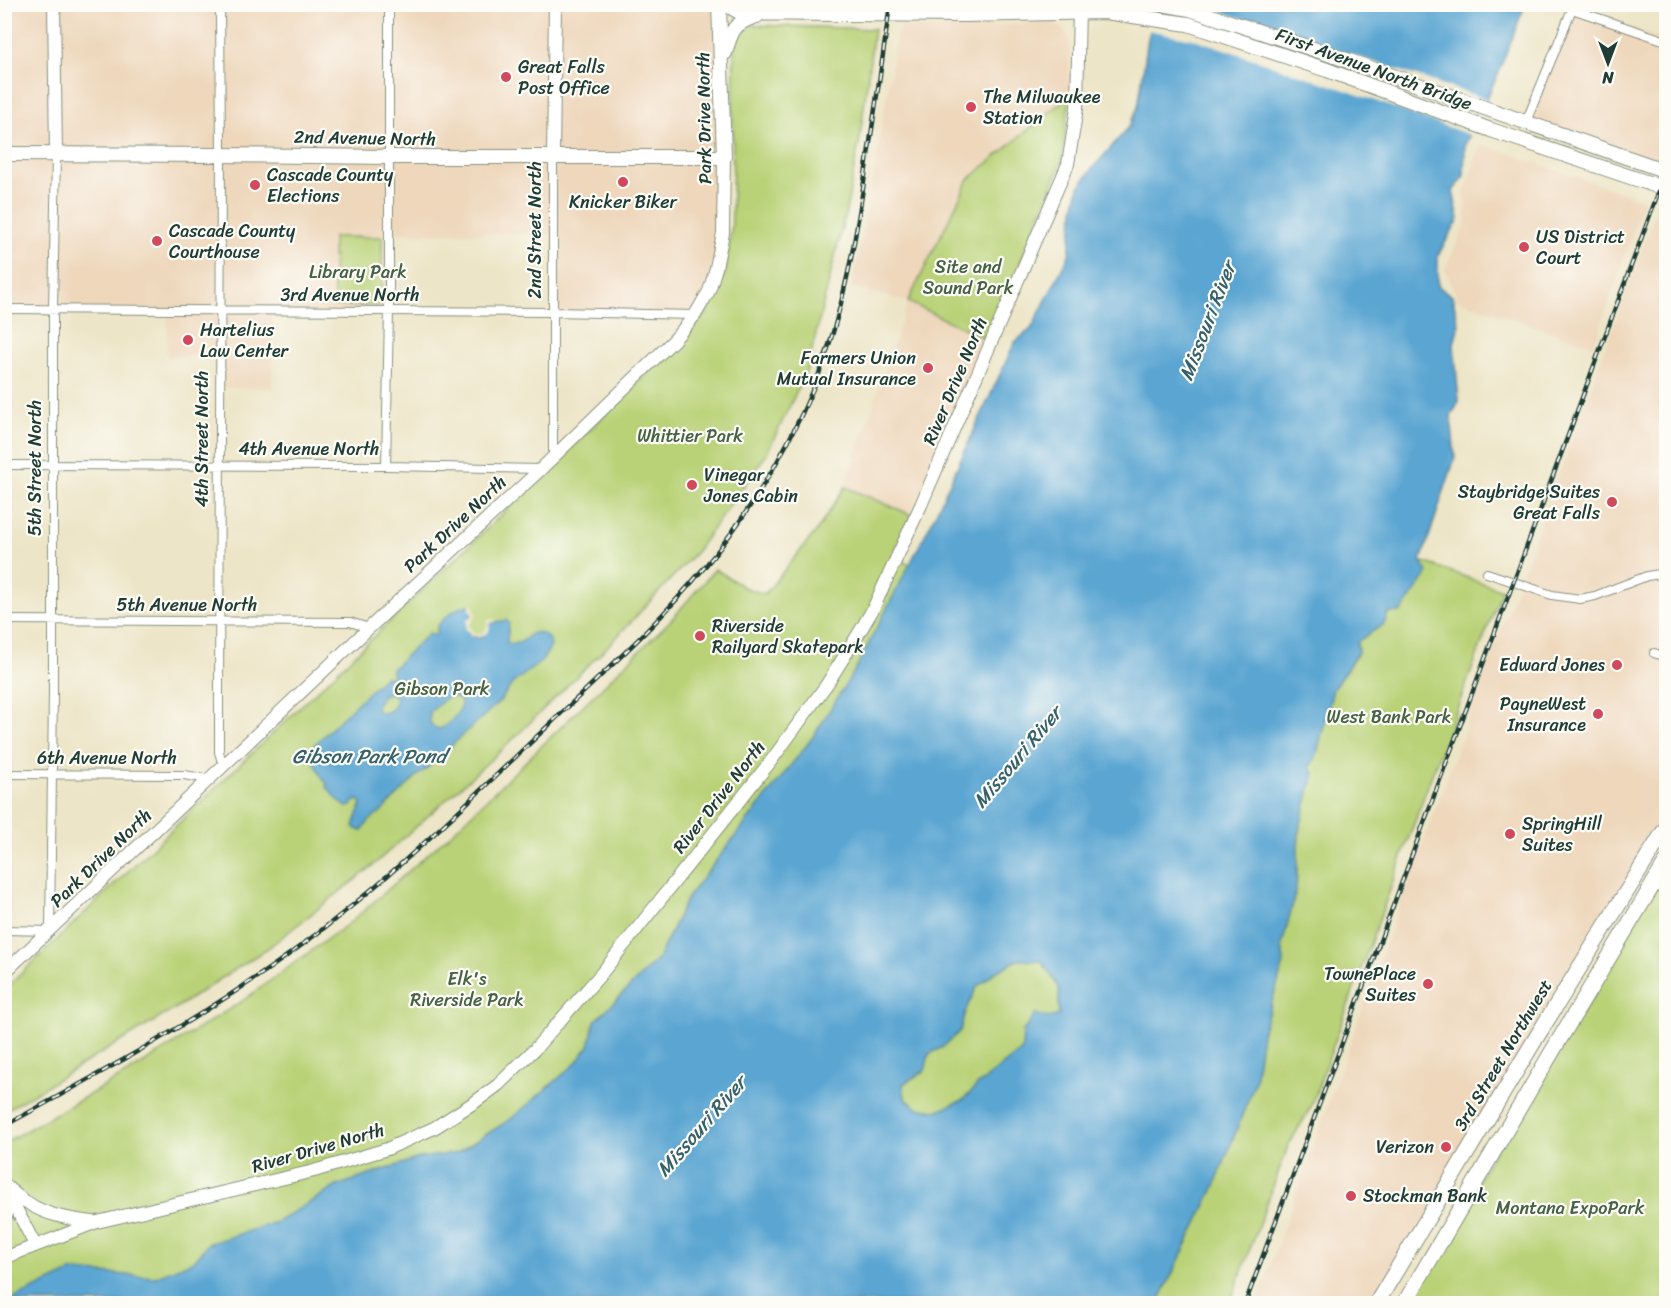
<svg xmlns="http://www.w3.org/2000/svg" width="1671" height="1308" font-family="Sriracha,sans-serif">
	<style>
		.built { fill: #eed7bb }
		.green { fill: #b9d277; stroke: #6c8856; stroke-width: 1.5 }
		.water { fill: #5aa5d2; stroke: #3c7183; stroke-width: 1.5; fill-rule: evenodd }
		.pier { fill: #ede5c7 }
		.lines { fill: none; stroke-linecap: round; stroke-linejoin: round }
		.street-casing { stroke: #86917e; stroke-width: 10 }
		.secondary-casing { stroke: #86917e; stroke-width: 14 }
		.primary-casing { stroke: #86917e; stroke-width: 16 }
		.highway-casing { stroke: #86917e; stroke-width: 17 }
		.street { stroke: #fff; stroke-width: 8 }
		.secondary { stroke: #fff; stroke-width: 12 }
		.primary { stroke: #fff; stroke-width: 14 }
		.highway { stroke: #fff; stroke-width: 15 }
		.rail-casing { stroke: #1f3d34; stroke-width: 4.5 }
		.rail { stroke: #fdfcf7; stroke-width: 2; stroke-dasharray: 7; stroke-linecap: butt }
		.poi-dot { fill: #d1495b; stroke: #fdfcf7; stroke-width: 2 }
		.labels { text-anchor: middle; stroke-width: 4.5; stroke-linejoin: round; paint-order: stroke }
		.poi-label { font-size: 18px; fill: #1f3d34; stroke: #fdfcf7; text-anchor: start }
		.street-label { font-size: 18px; fill: #1f3d34; stroke: #fdfcf7 }
		.park-label { font-size: 18px; fill: #466245; stroke: #fdfcf7 }
		.water-label { font-size: 20px; font-style: italic; fill: #34616b; stroke: #fdfcf7 }
	</style>
	<rect width="100%" height="100%" fill="#fdfcf7"/>
	<filter id="ink" filterUnits="userSpaceOnUse"><feTurbulence type="fractalNoise" baseFrequency=".0167" numOctaves="2"/><feDisplacementMap in="SourceGraphic" scale="12" xChannelSelector="R" yChannelSelector="G"/><feConvolveMatrix kernelMatrix="1 2 1 2 8 2 1 2 1" color-interpolation-filters="sRGB"/></filter>
	<filter id="wash" filterUnits="userSpaceOnUse"><feTurbulence type="fractalNoise" baseFrequency=".008" numOctaves="4" result="noise"/><feDisplacementMap in="SourceGraphic" scale="24" xChannelSelector="R" yChannelSelector="G"/><feGaussianBlur stdDeviation="1.35" result="paint"/><feColorMatrix in="noise" values="0 0 0 0 0 0 0 0 0 0 0 0 0 0 0 0 0 1.4 0 .05"/><feComposite in="paint" operator="in"/></filter>
	<g filter="url(#wash)">
		<rect width="100%" height="100%" fill="#ede5c7"/>
		<!-- built -->
		<path class="built" d="M5,5H719L723,234L695,315L553,312L552,234L389,233V311H273L272,388H219V356H167V311L5,309Z
			M1572,9L1666,40V171L1526,122Z
			M1050,23L1061,28L1069,38L1070,95L969,179L908,301L988,340L912,515L845,487L908,302L851,287L873,177L898,27Z
			M1481,144L1644,200L1594,346L1458,300L1445,269L1467,221L1464,194Z
			M1659,202L1666,203V828L1376,1303L1256,1304L1396,915Z"/>
		<!-- green -->
		<path class="green" d="M752,25L874,29L860,138L846,211L807,370L766,455L696,552L613,641L507,745L369,869L268,948L173,1010L5,1111V989L569,450L665,356L706,314L716,294L726,267L732,224L734,48L740,34Z
			M1070,95L1062,162L988,340L908,302L969,179Z
			M333,237H382V306H334Z
			M845,487L912,515L892,557L910,564L855,670L813,737L687,898L658,959L595,1021L589,1046L574,1065L511,1119L457,1153L419,1158L337,1186L277,1222L208,1244L194,1261L155,1277L73,1271L5,1303L4,1143L131,1071L241,1002L352,921L454,831L671,620L715,569L745,588L765,594L818,529Z
			M1421,561L1502,590L1431,777L1311,1107L1288,1146L1230,1303L1158,1304L1214,1188L1255,1082L1262,1033L1284,963L1282,945L1296,891L1299,831L1314,773L1309,768L1316,757L1333,689L1358,653L1357,642L1384,624L1388,613Z
			M1666,863V1303L1404,1304Z
			M1017,960L1042,961L1059,988V1015L1049,1019L1036,1015L1023,1031L1022,1050L979,1084L963,1100L936,1111L917,1108L905,1098L903,1084L925,1071L929,1054L943,1047L960,1031L964,1012L977,987L994,973Z"/>
		<!-- water -->
		<path class="water" d="M1159,5H1525L1498,74L1465,145L1464,176L1453,191L1459,219L1438,255V286L1452,296L1459,324L1454,344L1459,402L1451,416L1455,458L1421,561L1428,573L1401,612L1388,613L1384,624L1357,642L1358,652L1333,689L1316,757L1309,768L1314,773L1299,831L1296,891L1282,945L1284,963L1262,1033L1255,1082L1214,1188L1158,1303H4L73,1271L155,1277L194,1261L208,1244L277,1222L337,1186L419,1158L457,1153L511,1119L574,1065L589,1046L595,1021L658,959L687,898L813,737L855,670L932,521L1015,342L1031,329L1069,255L1074,209L1079,187L1092,169L1128,128L1138,107L1148,38ZM1017,960L1042,961L1059,988V1015L1049,1018L1036,1014L1023,1031L1022,1050L979,1084L963,1100L936,1111L917,1108L905,1098L903,1084L925,1070L929,1054L943,1047L960,1031L965,1012L977,987L994,973Z
			M469,605L473,615L469,617L468,632C481,644 486,635 490,623L506,620L509,623L507,641L508,643C513,644 517,644 522,641C530,637 522,640 529,635C540,628 549,636 551,646L542,661L513,683L500,701L424,771L417,776L380,813L369,821L363,830H358L354,827C355,818 362,810 361,801C356,799 353,802 351,806L346,807L337,799L327,787L326,785L327,782L324,781L311,757L312,747L385,676L389,678L393,674L391,670L429,633L434,635L437,632V626C447,616 455,607 469,605ZM389,693L394,694C399,705 391,715 379,712L376,709L377,704L383,695ZM449,696C476,697 451,725 439,729L434,727L430,722V712Z"/>
		<!-- pier -->
		<path class="pier" d="M1156,4L1202,5L1489,100L1473,136L1342,89L1197,40L1148,30Z
			M470,604L472,605L476,614L469,625L473,633L482,634L486,629L488,620L496,619L495,622L490,623L489,631L483,636L479,637L471,635L466,629L467,620L473,615L470,609Z"/>
	</g>
	<g filter="url(#ink)">
		<g class="lines">
			<defs>
				<path id="street" d="M220,4L221,155L219,699V752L223,765
					M1572,9L1666,41
					M1526,122L1574,4
					M553,157V456
					M4,309L553,312L695,315
					M1665,335H1666
					M4,465L386,466L541,469
					M386,466L389,311V4
					M1487,573L1552,595L1580,599L1595,596L1647,576L1666,573
					M4,620L350,622L369,628
					M1654,653L1666,657
					M4,774L184,775L209,779
					M4,930L50,931L53,694V309L56,155"/>
				<path id="secondary" d="M54,4L56,155
					M553,157L555,4
					M4,973L369,628L541,469L674,340L695,315L709,291L716,268L723,233L724,157
					M5,1185C12,1191 19,1198 28,1203C47,1216 70,1219 93,1222
					M6,1189L35,1245
					M4,1223L6,1216L5,1192
					M4,1258L97,1222L314,1171L387,1149L434,1128L475,1102L498,1085L535,1049L601,974L771,761L827,684L859,633L873,609L921,505L1068,164L1077,108L1079,4"/>
				<path id="primary" d="M725,4L741,13L964,15L1105,12L1188,24L1327,70L1491,130L1666,189
					M1162,4L1190,9L1338,57L1666,171
					M725,53C731,31 734,22 757,16
					M4,154L221,155L389,157H724L719,4"/>
				<path id="highway" d="M1376,1304L1539,1033L1666,828
					M1404,1304L1559,1040L1666,863"/>
			</defs>
			<!-- street casing -->
			<use href="#street" class="street-casing"/>
			<!-- secondary casing -->
			<use href="#secondary" class="secondary-casing"/>
			<!-- primary casing -->
			<use href="#primary" class="primary-casing"/>
			<!-- highway casing -->
			<use href="#highway" class="highway-casing"/>
			<!-- street -->
			<use href="#street" class="street"/>
			<!-- secondary -->
			<use href="#secondary" class="secondary"/>
			<!-- primary -->
			<use href="#primary" class="primary"/>
			<!-- highway -->
			<use href="#highway" class="highway"/>
			<defs>
				<path id="rail" d="M1632,5L1633,4
					M4,1126C112,1067 222,1007 319,932C401,869 474,796 549,725C602,674 657,625 703,569C750,513 788,449 816,382C844,311 856,237 867,162C875,109 883,57 890,4
					M1245,1304L1666,172"/>
			</defs>
			<!-- rail casing -->
			<use href="#rail" class="rail-casing"/>
			<!-- rail -->
			<use href="#rail" class="rail"/>
		</g>
	</g>
	<!-- markers -->
	<g class="poi-dot">
		<circle cx="506" cy="77" r="6"/>
		<circle cx="971" cy="107" r="6"/>
		<circle cx="623" cy="182" r="6"/>
		<circle cx="255" cy="185" r="6"/>
		<circle cx="157" cy="241" r="6"/>
		<circle cx="1524" cy="247" r="6"/>
		<circle cx="188" cy="340" r="6"/>
		<circle cx="928" cy="368" r="6"/>
		<circle cx="692" cy="485" r="6"/>
		<circle cx="1612" cy="502" r="6"/>
		<circle cx="700" cy="636" r="6"/>
		<circle cx="1617" cy="665" r="6"/>
		<circle cx="1598" cy="714" r="6"/>
		<circle cx="1510" cy="834" r="6"/>
		<circle cx="1428" cy="984" r="6"/>
		<circle cx="1446" cy="1147" r="6"/>
		<circle cx="1351" cy="1196" r="6"/>
	</g>
	<g class="labels">
		<!-- poi labels -->
		<g class="poi-label">
			<text x="518" y="73">Great Falls<tspan x="518" dy="21">Post Office</tspan></text>
			<text x="983" y="103">The Milwaukee<tspan x="983" dy="21">Station</tspan></text>
			<text x="267" y="181">Cascade County<tspan x="267" dy="21">Elections</tspan></text>
			<text x="623" y="208" text-anchor="middle">Knicker Biker</text>
			<text x="169" y="237">Cascade County<tspan x="169" dy="21">Courthouse</tspan></text>
			<text x="1536" y="243">US District<tspan x="1536" dy="21">Court</tspan></text>
			<text x="200" y="336">Hartelius<tspan x="200" dy="21">Law Center</tspan></text>
			<text x="916" y="364" text-anchor="end">Farmers Union<tspan x="916" dy="21">Mutual Insurance</tspan></text>
			<text x="704" y="481">Vinegar<tspan x="704" dy="21">Jones Cabin</tspan></text>
			<text x="1600" y="498" text-anchor="end">Staybridge Suites<tspan x="1600" dy="21">Great Falls</tspan></text>
			<text x="712" y="632">Riverside<tspan x="712" dy="21">Railyard Skatepark</tspan></text>
			<text x="1605" y="671" text-anchor="end">Edward Jones</text>
			<text x="1586" y="710" text-anchor="end">PayneWest<tspan x="1586" dy="21">Insurance</tspan></text>
			<text x="1522" y="830">SpringHill<tspan x="1522" dy="21">Suites</tspan></text>
			<text x="1416" y="980" text-anchor="end">TownePlace<tspan x="1416" dy="21">Suites</tspan></text>
			<text x="1434" y="1153" text-anchor="end">Verizon</text>
			<text x="1363" y="1202">Stockman Bank</text>
		</g>
		<!-- street labels -->
		<g class="street-label">
			<text transform="translate(1374 69) rotate(20)" y="6">First Avenue North Bridge</text>
			<text transform="translate(704 118) rotate(-91)" y="6">Park Drive North</text>
			<text transform="translate(365 138) rotate(1)" y="6">2nd Avenue North</text>
			<text transform="translate(535 230) rotate(-90)" y="6">2nd Street North</text>
			<text x="350" y="301">3rd Avenue North</text>
			<text transform="translate(955 381) rotate(-67)" y="6">River Drive North</text>
			<text transform="translate(202 439) rotate(-90)" y="6">4th Street North</text>
			<text x="309" y="455">4th Avenue North</text>
			<text transform="translate(35 468) rotate(-90)" y="6">5th Street North</text>
			<text transform="translate(455 524) rotate(-43)" y="6">Park Drive North</text>
			<text x="187" y="611">5th Avenue North</text>
			<text x="107" y="764">6th Avenue North</text>
			<text transform="translate(719 797) rotate(-52)" y="6">River Drive North</text>
			<text transform="translate(101 858) rotate(-44)" y="6">Park Drive North</text>
			<text transform="translate(1503 1055) rotate(-59)" y="6">3rd Street Northwest</text>
			<text transform="translate(318 1148) rotate(-16)" y="6">River Drive North</text>
		</g>
		<!-- park labels -->
		<g class="park-label">
			<text x="968" y="273">Site and<tspan x="968" dy="21">Sound Park</tspan></text>
			<text x="358" y="278">Library Park</text>
			<text x="690" y="442">Whittier Park</text>
			<text x="442" y="695">Gibson Park</text>
			<text x="1389" y="723">West Bank Park</text>
			<text x="467" y="985">Elk's<tspan x="467" dy="21">Riverside Park</tspan></text>
			<text x="1570" y="1214">Montana ExpoPark</text>
		</g>
		<!-- water labels -->
		<g class="water-label">
			<text transform="translate(1207 321) rotate(-69)" y="7">Missouri River</text>
			<text x="369" y="763">Gibson Park Pond</text>
			<text transform="translate(1017 757) rotate(-50)" y="7">Missouri River</text>
			<text transform="translate(701 1126) rotate(-49)" y="7">Missouri River</text>
		</g>
	</g>
	<!-- margin -->
	<rect width="1671" height="1308" fill="none" stroke="#fdfcf7" stroke-width="24"/>
	<!-- north arrow -->
	<g transform="translate(1608 63) rotate(180)" stroke="#fdfcf7" stroke-width="4.5" paint-order="stroke">
	<path d="M0-4.5L10 22L0 15L-10 22Z" fill="#1f3d34"/>
	<text y="-9" font-size="16" font-weight="bold" text-anchor="middle" fill="#1f3d34">N</text>
	</g>
</svg>
